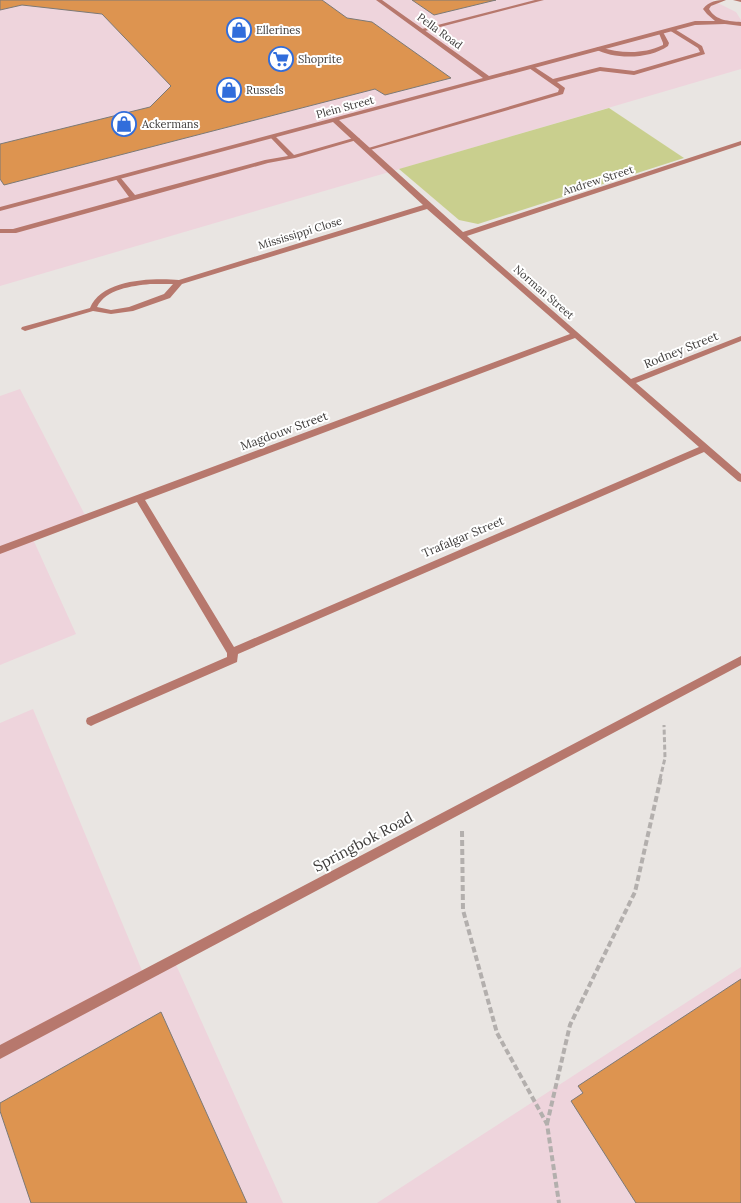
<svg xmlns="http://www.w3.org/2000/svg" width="741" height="1203" font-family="Lora,serif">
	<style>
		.commercial { fill: #eed4dc }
		.green { fill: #c9cf8e }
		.building { fill: #dd9450; stroke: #7c7976 }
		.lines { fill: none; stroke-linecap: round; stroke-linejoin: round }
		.path-far1 { stroke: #b3afad; stroke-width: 3; stroke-dasharray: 5 2.5; stroke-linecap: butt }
		.path { stroke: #b3afad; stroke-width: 4; stroke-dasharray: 6 3; stroke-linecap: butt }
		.lane { fill: #b7786d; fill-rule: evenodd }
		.street { fill: #b7786d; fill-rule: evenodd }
		.labels { text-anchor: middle; stroke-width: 4; stroke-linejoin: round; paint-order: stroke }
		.far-poi-label { font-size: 11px; fill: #3e3c3b; stroke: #fff; text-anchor: start }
		.far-street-label { font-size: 11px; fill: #3e3c3b; stroke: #fff }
		.street-label { font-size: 12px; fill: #3e3c3b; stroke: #fff }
		.near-street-label { font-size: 15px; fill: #3e3c3b; stroke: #fff }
	</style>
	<rect width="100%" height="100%" fill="#e9e5e2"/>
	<!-- commercial -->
	<path class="commercial" d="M0,0H712L736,12L741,20V69L0,286Z
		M20,389L86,517L32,537L76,634L0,665V396Z
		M33,709L143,973L173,958L283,1203H0V723Z
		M741,967V1203H377Z"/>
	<!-- green -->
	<path class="green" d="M609,108L684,158L478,224L459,220L399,169Z"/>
	<!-- building -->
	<path class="building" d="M0,0H322L347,18L372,22L451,78L385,95L375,89L4,185L0,179V144L150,107L171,86L102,14L22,5L0,10Z
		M412,0H496L434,15Z
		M741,979V1203H636L571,1101L583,1093L578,1086Z
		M161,1012L247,1203H31L0,1111V1103Z"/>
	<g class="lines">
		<!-- path-far1 -->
		<path class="path-far1" d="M660,779L665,758L664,725"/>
		<!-- path -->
		<path class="path" d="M462,831L463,910L497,1033L547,1124L559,1203
			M547,1124L570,1025L635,892L661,777"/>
		<!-- lane -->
		<path class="lane" d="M535,0H544L421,32L418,30Z
			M669,28H673L702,46L705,54L634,75L600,71L557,82L565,88L563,94L370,150L365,149L558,92L559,89L529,68V66H533L553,79L600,67L634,71L700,52L698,48L669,30Z
			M658,31L663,32L669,43L668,46C650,59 615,60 595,49L598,47C621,53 641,55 663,45V43Z
			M271,136H275L294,155L357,137L360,139L295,158L268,163L16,233H0V229H13L129,197L115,178L116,177H120L135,195L265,160L288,156L271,138Z"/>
		<!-- street -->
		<path class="street" d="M376,0H382L489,76L695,21H715L707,14L703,9C709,1 717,0 726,0L711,6L709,9C716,21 729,21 741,22V26L725,24L695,25L339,120L463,232L741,141V145L467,236L631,379L741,336V341L636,383L741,474V482L738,481L704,452L238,654L237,662L95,724L91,726L87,724L86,721L87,718L227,657V653L137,502L0,554V546L570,334L427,209L182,284L170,298L133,311L111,314L93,311L25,331L21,329L22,327L90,308C102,279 152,278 179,280L423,205L333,122L0,211V207L483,78ZM150,284H173L164,294L129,307L111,310L97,307C106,289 132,286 150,284ZM575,338L699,447L234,647L145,500Z
			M733,0H741V2Z
			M741,656V665L0,1059V1045Z"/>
	</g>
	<!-- icons -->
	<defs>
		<symbol id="shop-ring" viewBox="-11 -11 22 22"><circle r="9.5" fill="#fff" stroke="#316ddb" stroke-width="1.5"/><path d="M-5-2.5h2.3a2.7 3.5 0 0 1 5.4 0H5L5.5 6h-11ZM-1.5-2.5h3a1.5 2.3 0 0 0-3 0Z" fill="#316ddb"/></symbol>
		<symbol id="supermarket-ring" viewBox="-11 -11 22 22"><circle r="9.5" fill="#fff" stroke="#316ddb" stroke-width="1.5"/><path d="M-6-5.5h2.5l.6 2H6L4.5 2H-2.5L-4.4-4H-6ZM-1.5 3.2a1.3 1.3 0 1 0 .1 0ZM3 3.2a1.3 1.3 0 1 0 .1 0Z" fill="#316ddb"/></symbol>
	</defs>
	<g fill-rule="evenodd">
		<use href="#shop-ring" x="225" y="16" width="28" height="28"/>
		<use href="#supermarket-ring" x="267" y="45" width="28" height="28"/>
		<use href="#shop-ring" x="215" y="76" width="28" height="28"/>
		<use href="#shop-ring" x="110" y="110" width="28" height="28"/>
	</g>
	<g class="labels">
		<!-- far-poi labels -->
		<g class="far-poi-label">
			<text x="256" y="34">Ellerines</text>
			<text x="298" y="63">Shoprite</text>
			<text x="246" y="94">Russels</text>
			<text x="142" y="128">Ackermans</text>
		</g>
		<!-- far-street labels -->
		<g class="far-street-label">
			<text transform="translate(440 31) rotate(36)" y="4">Pella Road</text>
			<text transform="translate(345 107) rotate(-15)" y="4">Plein Street</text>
			<text transform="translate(598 180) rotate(-18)" y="4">Andrew Street</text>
			<text transform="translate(300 233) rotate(-17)" y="4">Mississippi Close</text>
			<text transform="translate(544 292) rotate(41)" y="4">Norman Street</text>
		</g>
		<!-- street labels -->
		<g class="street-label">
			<text transform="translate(681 350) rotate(-22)" y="4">Rodney Street</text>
			<text transform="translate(284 431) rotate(-20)" y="4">Magdouw Street</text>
			<text transform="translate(463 537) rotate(-23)" y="4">Trafalgar Street</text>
		</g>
		<!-- near-street labels -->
		<g class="near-street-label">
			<text transform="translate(363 842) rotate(-28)" y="5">Springbok Road</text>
		</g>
	</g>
</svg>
